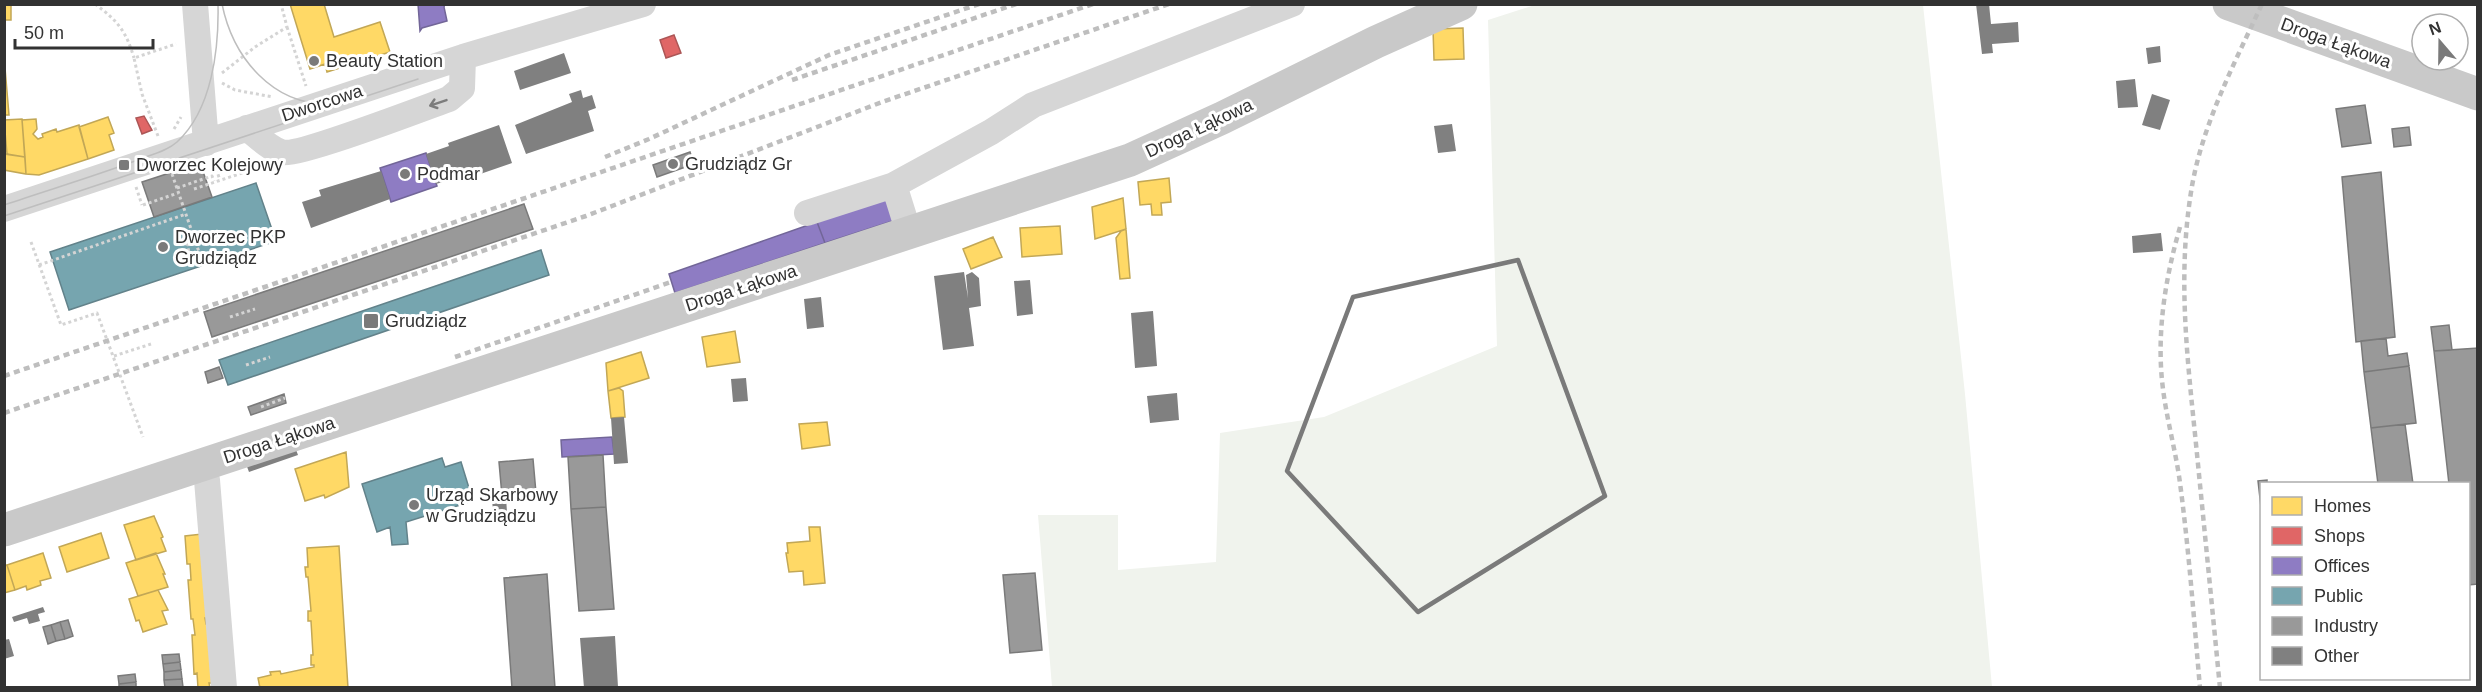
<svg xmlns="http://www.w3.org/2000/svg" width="2482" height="692" font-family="Arial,sans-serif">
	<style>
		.green { fill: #f0f3ed }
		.homes { fill: #ffd966; stroke: #c2a756; stroke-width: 1.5 }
		.shops { fill: #e06666; stroke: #ac5656; stroke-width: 1.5 }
		.offices { fill: #8e7cc3; stroke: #726698; stroke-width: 1.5 }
		.public { fill: #76a5af; stroke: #62828a; stroke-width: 1.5 }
		.industry { fill: #999; stroke: #7a7a7a; stroke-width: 1.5 }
		.building { fill: #808080 }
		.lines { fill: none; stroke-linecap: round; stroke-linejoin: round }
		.path { stroke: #d4d4d4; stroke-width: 3; stroke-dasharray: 3 3; stroke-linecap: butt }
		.minor { stroke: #d6d6d6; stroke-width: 26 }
		.major { stroke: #c9c9c9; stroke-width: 33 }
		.tram { stroke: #bebebe; stroke-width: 1.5 }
		.rail { stroke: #bebebe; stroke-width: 4.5; stroke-dasharray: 6 4.5; stroke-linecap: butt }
		.oneway { stroke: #7c7c7c }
		.marked { fill: none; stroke: #7a7a7a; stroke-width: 4.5; stroke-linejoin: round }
		.poi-dot { fill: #7a7a7a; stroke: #fff; stroke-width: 2 }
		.labels { text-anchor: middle; stroke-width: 6; stroke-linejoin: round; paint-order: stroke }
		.street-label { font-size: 18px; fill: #323232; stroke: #fff }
		.poi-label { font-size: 18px; fill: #323232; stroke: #fff; text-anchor: start }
	</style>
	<rect width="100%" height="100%" fill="#fff"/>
	<!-- green -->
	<path class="green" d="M1535,5H1923L1965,394L1992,687H1052L1038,515H1118V570L1216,562L1220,433L1324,417L1497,346L1488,20Z"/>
	<!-- homes -->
	<path class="homes" d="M290,4H324L334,37L380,22L390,52L327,72L325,64L310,69Z
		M4,5H11V20H4Z
		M1463,28L1464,59L1434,60L1433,29Z
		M4,56L9,115H4Z
		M108,117L114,133L109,135L114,150L88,159L79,127Z
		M22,119L25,157L7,154L4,120Z
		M36,119L37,129L33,134L38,139L43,137L42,134L56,129L57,132L79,125L88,159L39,175L26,174L22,120Z
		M4,154L25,157L26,174L4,170Z
		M1169,178L1171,202L1161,203L1162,215H1152L1151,204L1140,205L1138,182Z
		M1123,198L1126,229L1095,239L1092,207Z
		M1060,226L1062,254L1022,257L1020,228Z
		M1126,229L1130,278L1120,279L1116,238L1121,231Z
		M993,237L1002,257L971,269L963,249Z
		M735,331L740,362L707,367L702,337Z
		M641,352L649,378L608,391L606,363Z
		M619,388L623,391L625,417L611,418L608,391Z
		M827,422L830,445L802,449L799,424Z
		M346,452L349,487L325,498L324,495L305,501L295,469Z
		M154,516L163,537L161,538L166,551L136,560L124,525Z
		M809,527H820L825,583L804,585L803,571L789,572L786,553H788L787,543L810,541Z
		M101,533L109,558L67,572L59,547Z
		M202,534L208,618H205L206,624H208L212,683H209L210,688H198L197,673L194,674L192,635H195L193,619H191L188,580H191L190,564H187L185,536Z
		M339,546L348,688H260L258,678L271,675L270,672L280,671L281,674L314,667V665H311V655H313L311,621H308V611H311L308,577H306L305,567H308L307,548Z
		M43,553L51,578L40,581L41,585L27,590L26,586L15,590L7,565Z
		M156,553L165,574H163L168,587L138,596L126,563Z
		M4,565H7L15,590L4,593Z
		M158,590L168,610L162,611L167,624L143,632L139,620L136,621L129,599Z"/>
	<!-- shops -->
	<path class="shops" d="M674,35L681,53L666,58L660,40Z
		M144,116L152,130L142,134L136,118Z"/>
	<!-- offices -->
	<path class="offices" d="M418,4H445L444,7L447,21L422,28L420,31Z
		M426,153L437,186L391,202L380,168Z
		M891,196L899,219L825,243L817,222Z
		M817,222L825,243L675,293L669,274Z
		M612,437L614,454L562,457L561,440Z"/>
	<!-- public -->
	<path class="public" d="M256,183L276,241L69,310L50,252Z
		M541,250L549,275L228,385L219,360Z
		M442,458L445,467L461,462L473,501L406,522L408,544L392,545L390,527L377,532L362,484Z"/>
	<!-- industry -->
	<path class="industry" d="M2365,105L2371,143L2342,147L2336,109Z
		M2409,127L2411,145L2394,147L2392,129Z
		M690,152L694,164L657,177L653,165Z
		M200,163L212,197L154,217L142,182Z
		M2381,172L2395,337L2356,342L2342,177Z
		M524,204L533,229L212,337L204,312Z
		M2449,325L2452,350L2434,351L2431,327Z
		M2386,338L2388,356L2407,353L2409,366L2364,372L2361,341Z
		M2478,348V584L2468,585V484H2449L2434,351Z
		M2409,366L2416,423L2371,428L2364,372Z
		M219,367L223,378L208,383L205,372Z
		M284,394L286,403L251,415L248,407Z
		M2405,424L2413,484H2378L2371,428Z
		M603,455L606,507L571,509L568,457Z
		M533,459L536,493L502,496L499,462Z
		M2267,480V484H2262V516L2258,481Z
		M606,507L614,609L579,611L571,509Z
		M1035,573L1042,650L1010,653L1003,575Z
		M547,574L555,688H512L504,578Z
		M68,620L73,636L65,639L60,622Z
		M60,622L65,639L56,641L51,625Z
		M51,625L56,641L48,644L43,627Z
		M179,654L180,662L163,664L162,655Z
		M180,662L181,670L164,672L163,664Z
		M181,670L182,679L164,680V672Z
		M135,674L136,682L119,684L118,676Z
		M182,679L183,687L165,688L164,680Z
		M136,682V688H119V684Z"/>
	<!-- building -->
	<path class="building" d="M1976,4H1989L1991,24L2018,22L2019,42L1992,44L1993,53L1982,54Z
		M2160,46L2161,62L2148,64L2146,48Z
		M564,53L571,73L520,90L514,71Z
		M2135,79L2138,107L2118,108L2116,81Z
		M581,90L583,98L592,95L596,108L588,111L594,131L526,154L515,125L572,102L569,94Z
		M2152,94L2170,100L2160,130L2142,125Z
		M1452,124L1456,151L1438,153L1434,126Z
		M499,125L512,163L460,181L459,177L436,184L426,154L449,146L448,143Z
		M381,171L390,199L311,228L302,202L321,196L319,190Z
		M2161,233L2163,251L2133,253L2132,236Z
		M964,272L968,298L966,275L972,272L979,278L981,306L969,308L974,346L943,350L934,276Z
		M1030,280L1033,314L1017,316L1014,281Z
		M821,297L824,327L807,329L804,299Z
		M1153,311L1157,366L1135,368L1131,313Z
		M746,378L748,401L733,402L731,379Z
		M1177,393L1179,420L1150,423L1147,396Z
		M624,417L628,463L614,464L611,418Z
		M295,447L298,455L249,472L246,464Z
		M506,497L507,512L493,513L492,498Z
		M43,607L45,612L38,614L40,621L29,624L27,618L14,622L12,617Z
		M615,636L618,687L584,688L580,638Z
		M9,639L14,656L4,659V640Z"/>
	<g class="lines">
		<!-- path -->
		<path class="path" d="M95,4C118,21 126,31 134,58
			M287,27L306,86
			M222,73L255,47L287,27L281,4
			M222,83L235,90L273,97
			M174,129L181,117
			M158,136L142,94L134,58L176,44
			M214,163L220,180
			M172,174C181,200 190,226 199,252L190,255L187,245L210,237
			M136,187L142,205
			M177,188L212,176L214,181
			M194,189L260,167
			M143,205L178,193
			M31,242L61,325L97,313L143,437
			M39,265L186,214
			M230,317L255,309
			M114,356L151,344
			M246,365L270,357
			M261,407L285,398"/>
		<!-- minor -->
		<path class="minor" d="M195,4L206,143
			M247,128C257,136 269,148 281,152C297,157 424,108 449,99L462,88L463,57
			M894,185L991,132L1033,105L1292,4
			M4,209L463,57L643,4
			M807,213L894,185L909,233
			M202,465L207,480L224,688"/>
		<!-- major -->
		<path class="major" d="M2229,4L2478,94
			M4,530L1130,160L1222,118L1376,42L1461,4"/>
		<!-- tram -->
		<path class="tram" d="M222,4C233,58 273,106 331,104
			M4,205C48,190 92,177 135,161C149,155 166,152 177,142C212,110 219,49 218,4
			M4,216L418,79"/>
		<!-- rail -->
		<path class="rail" d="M792,80L1016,4
			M605,157L649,139L829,55L979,4
			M2180,227C2165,279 2156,335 2163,389C2167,421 2176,452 2180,483C2189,551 2194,620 2200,688
			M455,357L671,282
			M4,376L1093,4
			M4,413L586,216L882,102L1169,4
			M2220,688C2212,606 2204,525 2196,444C2187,355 2177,274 2192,186C2203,123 2235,62 2262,4"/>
	</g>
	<!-- one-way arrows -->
	<defs><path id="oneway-shaft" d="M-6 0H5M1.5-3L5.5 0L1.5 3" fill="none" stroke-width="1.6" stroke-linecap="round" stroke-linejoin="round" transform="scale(1.5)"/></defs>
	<use class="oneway" href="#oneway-shaft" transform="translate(438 103) rotate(161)"/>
	<!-- marked area -->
	<path class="marked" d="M1518,260L1605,496L1418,612L1287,471L1353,297Z"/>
	<!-- markers -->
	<g class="poi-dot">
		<circle cx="314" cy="61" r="6"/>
		<circle cx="673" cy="164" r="6"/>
		<rect x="118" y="159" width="12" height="12" rx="3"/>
		<circle cx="405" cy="174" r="6"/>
		<circle cx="163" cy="247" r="6"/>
		<rect x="363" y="313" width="16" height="16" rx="3"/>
		<circle cx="414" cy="505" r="6"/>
	</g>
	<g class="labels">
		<!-- street labels -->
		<g class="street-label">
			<text transform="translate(2336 43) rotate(20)" y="6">Droga Łąkowa</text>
			<text transform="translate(322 103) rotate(-18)" y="6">Dworcowa</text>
			<text transform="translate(1199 128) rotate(-25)" y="6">Droga Łąkowa</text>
			<text transform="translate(741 288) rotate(-18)" y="6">Droga Łąkowa</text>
			<text transform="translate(279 440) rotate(-18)" y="6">Droga Łąkowa</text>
		</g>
		<!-- poi labels -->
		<g class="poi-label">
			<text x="326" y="67">Beauty Station</text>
			<text x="685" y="170">Grudziądz Gr</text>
			<text x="136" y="171">Dworzec Kolejowy</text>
			<text x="417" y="180">Podmar</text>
			<text x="175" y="243">Dworzec PKP<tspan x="175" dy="21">Grudziądz</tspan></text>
			<text x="385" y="327">Grudziądz</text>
			<text x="426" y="501">Urząd Skarbowy<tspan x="426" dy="21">w Grudziądzu</tspan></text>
		</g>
	</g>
	<!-- border -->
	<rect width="2482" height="692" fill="none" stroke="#323232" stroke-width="12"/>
	<!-- legend -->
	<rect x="2260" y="482" width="210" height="198" fill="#ffffff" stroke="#adadad" stroke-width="1.5"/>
	<rect x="2272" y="497" width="30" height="18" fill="#ffd966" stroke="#adadad" stroke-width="1.5"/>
	<text x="2314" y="512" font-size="18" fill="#323232">Homes</text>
	<rect x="2272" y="527" width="30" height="18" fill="#e06666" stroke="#adadad" stroke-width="1.5"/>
	<text x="2314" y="542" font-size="18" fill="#323232">Shops</text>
	<rect x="2272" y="557" width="30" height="18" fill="#8e7cc3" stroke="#adadad" stroke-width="1.5"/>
	<text x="2314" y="572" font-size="18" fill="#323232">Offices</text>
	<rect x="2272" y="587" width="30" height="18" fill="#76a5af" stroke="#adadad" stroke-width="1.5"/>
	<text x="2314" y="602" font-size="18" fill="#323232">Public</text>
	<rect x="2272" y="617" width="30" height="18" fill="#999999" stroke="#adadad" stroke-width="1.5"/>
	<text x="2314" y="632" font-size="18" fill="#323232">Industry</text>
	<rect x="2272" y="647" width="30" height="18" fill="#808080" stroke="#adadad" stroke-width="1.5"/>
	<text x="2314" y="662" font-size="18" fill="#323232">Other</text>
	<!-- north arrow -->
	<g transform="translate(2440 42) rotate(340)"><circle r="28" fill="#ffffff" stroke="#adadad" stroke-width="1.5"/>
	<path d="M0-4.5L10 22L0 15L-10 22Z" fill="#7a7a7a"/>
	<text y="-9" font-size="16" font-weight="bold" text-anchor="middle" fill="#323232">N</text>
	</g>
	<!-- scale -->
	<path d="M15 39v9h138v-9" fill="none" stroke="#323232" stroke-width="3"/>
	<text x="24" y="39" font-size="18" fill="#323232" stroke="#ffffff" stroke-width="4.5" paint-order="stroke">50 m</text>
</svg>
